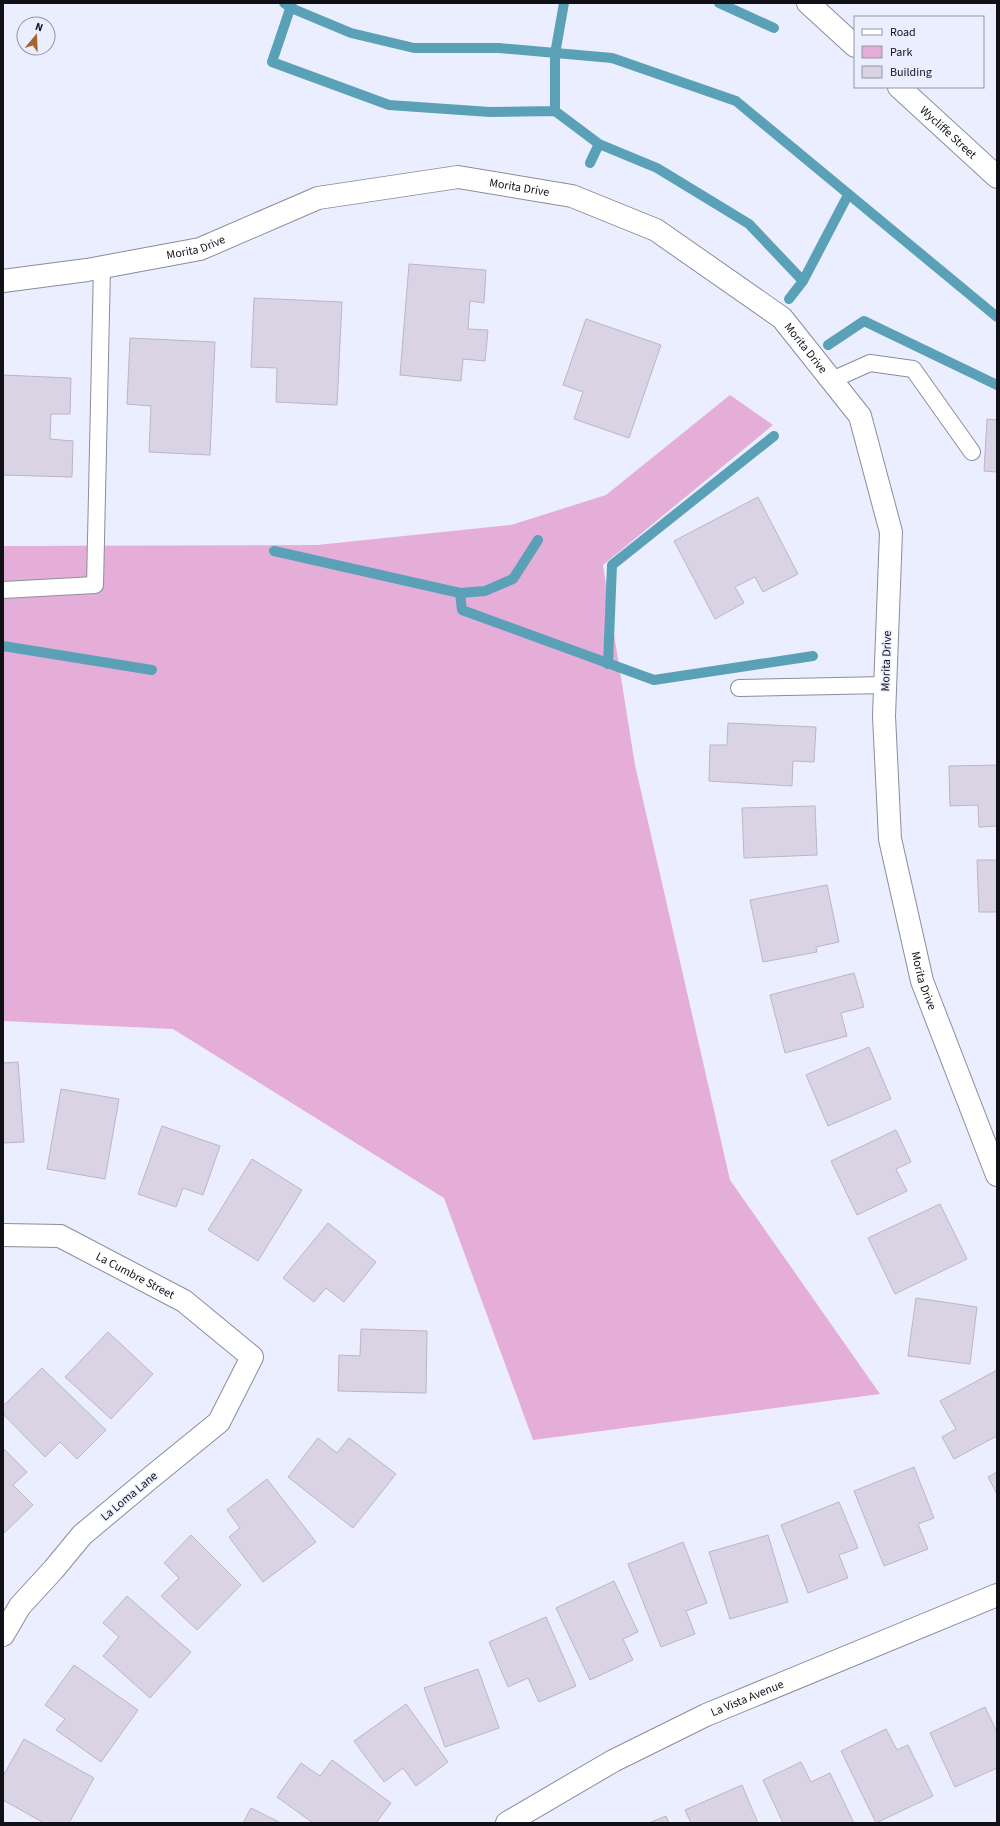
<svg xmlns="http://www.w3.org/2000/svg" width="1000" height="1826" font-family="'Source Sans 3',sans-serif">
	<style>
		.green { fill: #e4aed8 }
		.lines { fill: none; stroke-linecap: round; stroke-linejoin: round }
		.stream { stroke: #5aa1b8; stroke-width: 10 }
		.building { fill: #dad3e3; stroke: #bcb5c4 }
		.service-casing { stroke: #8a8d9c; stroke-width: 18 }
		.minor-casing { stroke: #8a8d9c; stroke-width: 24 }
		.service { stroke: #fff; stroke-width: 16 }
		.minor { stroke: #fff; stroke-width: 22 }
		.labels { text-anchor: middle; stroke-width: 3; stroke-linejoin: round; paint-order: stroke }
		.street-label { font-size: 12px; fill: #101016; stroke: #ebeeff }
	</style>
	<rect width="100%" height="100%" fill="#ebeeff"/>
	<!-- green -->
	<path class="green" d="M730,395L773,425L603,565L635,765L730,1180L880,1394L533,1440L444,1198L173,1029L3,1021V546L317,545L511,525L606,495Z"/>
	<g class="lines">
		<!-- stream -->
		<path class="stream" d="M284,3L291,8L351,33L414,48H499L612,58L736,101L997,317
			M292,3L272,62L389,105L490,112L555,111L599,144L590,163
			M719,3L774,28
			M555,111V54L564,3
			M599,144L657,168L749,224L803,281
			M789,299L803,281L848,195
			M828,345L864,321L997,385
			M274,551L460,593L462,610L654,680L813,656
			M460,593L485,591L513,579L538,540
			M3,646L152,670
			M608,664L612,565L774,436"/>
	</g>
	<!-- building -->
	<path class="building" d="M409,264L486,270L484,303L470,301L468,329L488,330L485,361L463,359L461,381L400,375Z
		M254,298L342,302L337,405L276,402L277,368L251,367Z
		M586,319L661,345L629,438L574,419L583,392L563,385Z
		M130,338L215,342L210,455L149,452L151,406L127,404Z
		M3,375L71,378L70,414H51L50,439L73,441L72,477L3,475Z
		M987,419L997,420V472L984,471Z
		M758,497L798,574L763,592L755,577L735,587L744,603L715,619L674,541Z
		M728,723L816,727L814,762L793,761L792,786L709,781L710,745H727Z
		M997,765V826L979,827L978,805L950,806L949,766Z
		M815,806L817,855L744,858L742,808Z
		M977,860H997V912H979Z
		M827,885L839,942L816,947L817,952L763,962L750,900Z
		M854,973L864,1007L841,1013L847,1036L785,1053L770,995Z
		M869,1047L891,1099L828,1126L806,1075Z
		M18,1062L24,1142L3,1143V1063Z
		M61,1089L119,1099L105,1179L47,1169Z
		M162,1126L220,1146L203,1195L183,1188L176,1207L138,1194Z
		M896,1130L911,1162L896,1169L907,1191L857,1215L831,1161Z
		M252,1159L302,1190L258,1261L208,1230Z
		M940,1204L967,1259L895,1294L868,1238Z
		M328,1223L376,1262L344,1302L326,1288L314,1302L283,1278Z
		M916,1298L977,1307L970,1364L908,1356Z
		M361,1329L427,1331L426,1393L338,1391L339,1355L360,1356Z
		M108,1332L153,1374L111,1419L65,1377Z
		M42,1368L106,1430L77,1459L60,1442L45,1457L3,1414V1406Z
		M997,1370V1436L954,1459L942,1437L956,1429L940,1401Z
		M318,1438L337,1453L349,1438L396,1474L353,1528L288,1477Z
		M3,1448L27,1472L13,1485L33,1505L3,1534Z
		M914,1467L934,1518L918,1524L928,1549L884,1566L854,1491Z
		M997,1472V1494L988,1477Z
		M267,1479L316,1542L263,1582L229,1537L240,1528L227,1510Z
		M839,1502L858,1548L839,1555L848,1578L808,1593L781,1525Z
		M191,1535L241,1585L197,1630L161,1596L179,1578L164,1563Z
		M768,1535L788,1602L730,1619L709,1552Z
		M683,1542L707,1603L686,1611L695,1634L661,1647L628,1564Z
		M614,1581L638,1632L623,1639L633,1660L590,1680L556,1608Z
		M127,1596L191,1652L150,1698L103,1656L119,1637L103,1623Z
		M546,1617L576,1686L539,1702L528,1678L508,1687L489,1642Z
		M74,1665L138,1710L101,1762L56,1730L65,1719L45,1705Z
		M478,1669L499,1728L445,1747L424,1688Z
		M406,1704L448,1762L416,1786L403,1768L384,1782L354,1741Z
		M985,1707L997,1732V1768L955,1787L930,1733Z
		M886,1729L897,1750L908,1745L933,1796L876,1823L841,1751Z
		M24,1739L94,1778L69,1823H44L3,1800V1776Z
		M332,1760L391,1803L376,1823H313L277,1797L301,1763L320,1776Z
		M801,1762L811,1782L830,1773L854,1823H783L763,1780Z
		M742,1785L758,1823H691L685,1810Z
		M251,1808L281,1823H243Z
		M666,1816L669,1823H649Z"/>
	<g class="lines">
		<defs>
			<path id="service" d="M832,380L870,363L913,369L972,452
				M3,590L95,585L102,267
				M739,688L885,685"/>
			<g id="minor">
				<path d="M808,3L855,46"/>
				<path id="s1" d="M899,87L997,177"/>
				<path id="s2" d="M3,281L87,270L200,249L318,198L458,177L572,196L656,230L782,318L860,416L891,532L884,716L890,839L922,981L997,1175"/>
				<path id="s3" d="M3,1235L60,1236L184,1301L252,1357L219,1422L149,1479L82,1535L54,1569L20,1606L3,1635"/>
				<path id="s4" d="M507,1823L613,1761L706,1715L997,1595"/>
			</g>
		</defs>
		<!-- service casing -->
		<use href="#service" class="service-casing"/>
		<!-- minor casing -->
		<use href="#minor" class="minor-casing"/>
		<!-- service -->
		<use href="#service" class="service"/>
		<!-- minor -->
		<use href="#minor" class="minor"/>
	</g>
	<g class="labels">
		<!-- street labels -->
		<g class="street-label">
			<text dy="4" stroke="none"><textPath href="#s1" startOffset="67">Wycliffe Street</textPath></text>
			<text dy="4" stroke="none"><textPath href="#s2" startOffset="532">Morita Drive</textPath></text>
			<text dy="4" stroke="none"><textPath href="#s2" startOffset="196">Morita Drive</textPath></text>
			<text dy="4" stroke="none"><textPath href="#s2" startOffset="868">Morita Drive</textPath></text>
			<text transform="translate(886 661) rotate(-88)" y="4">Morita Drive</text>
			<text dy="4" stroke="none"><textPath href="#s2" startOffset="1528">Morita Drive</textPath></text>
			<text dy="4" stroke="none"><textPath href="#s3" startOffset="142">La Cumbre Street</textPath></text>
			<text transform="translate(129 1496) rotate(-40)" y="4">La Loma Lane</text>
			<text dy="4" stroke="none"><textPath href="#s4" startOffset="271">La Vista Avenue</textPath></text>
		</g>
	</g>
	<!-- border -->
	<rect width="1000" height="1826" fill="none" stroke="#101016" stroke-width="8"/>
	<!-- legend -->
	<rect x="854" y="16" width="130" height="72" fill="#ebeeff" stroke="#9395a2"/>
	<rect x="862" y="29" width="20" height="6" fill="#ffffff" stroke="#9395a2"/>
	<text x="890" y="36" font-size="12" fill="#101016">Road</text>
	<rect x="862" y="46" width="20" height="12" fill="#e4aed8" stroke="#9395a2"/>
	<text x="890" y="56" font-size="12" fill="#101016">Park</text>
	<rect x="862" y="66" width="20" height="12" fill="#dad3e3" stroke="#9395a2"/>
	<text x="890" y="76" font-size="12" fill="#101016">Building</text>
	<!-- north arrow -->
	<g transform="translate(36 36) rotate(19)"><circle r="19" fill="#ebeeff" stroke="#9395a2"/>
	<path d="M0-3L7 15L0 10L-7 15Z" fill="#a5662d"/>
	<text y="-6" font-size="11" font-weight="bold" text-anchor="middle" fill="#101016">N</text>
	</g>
</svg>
